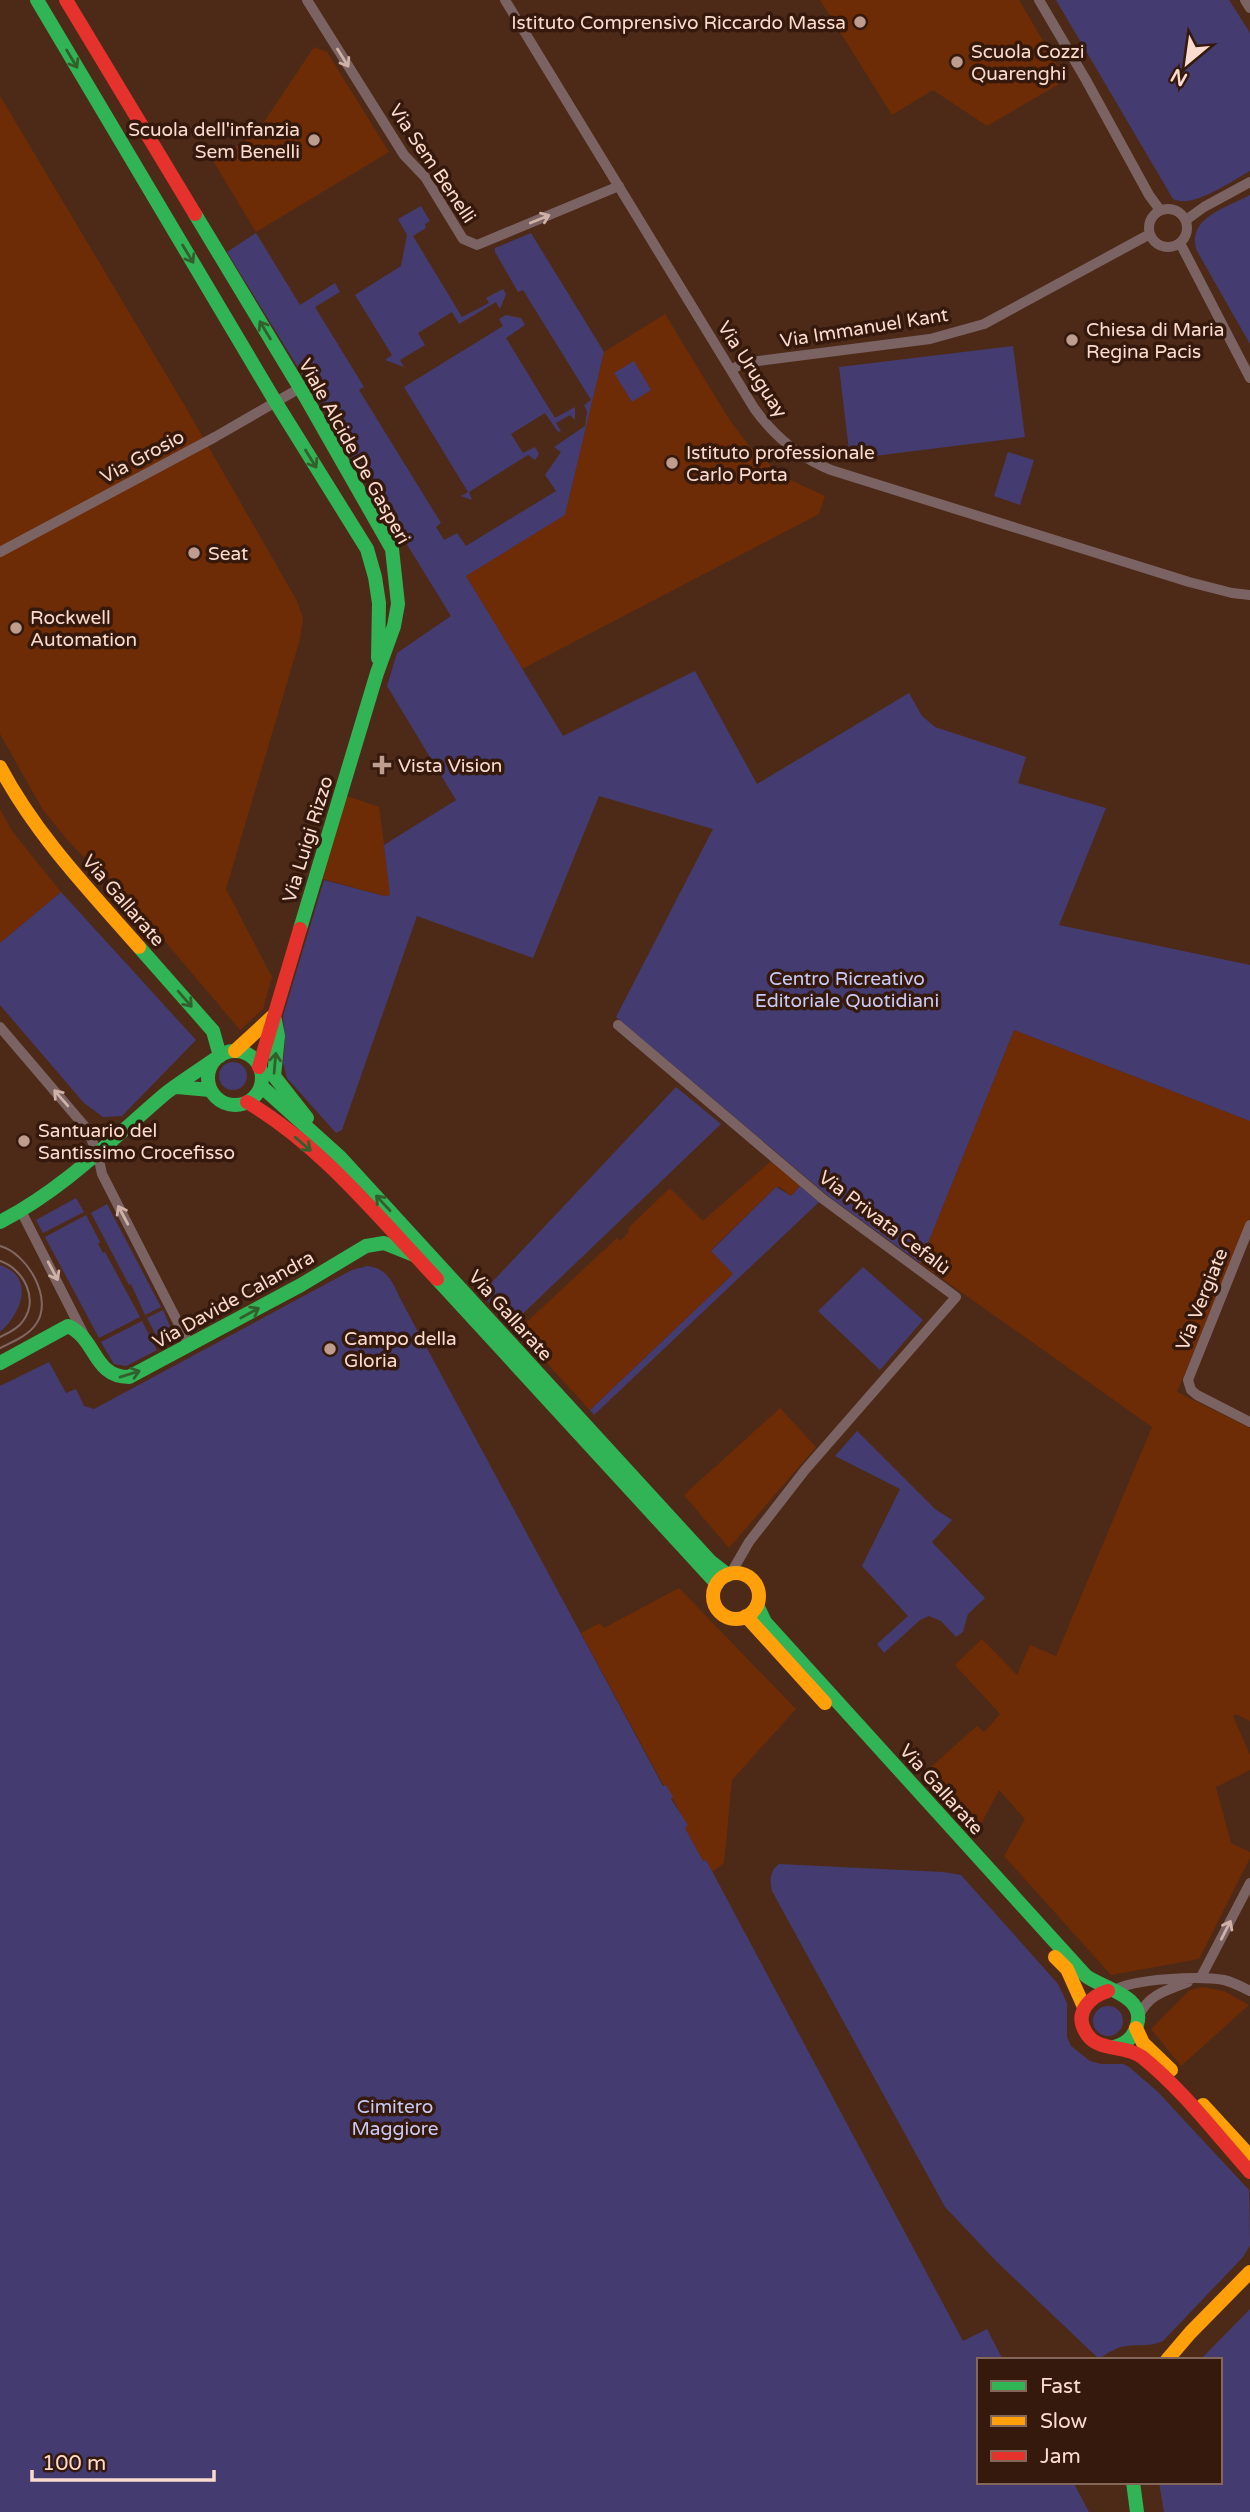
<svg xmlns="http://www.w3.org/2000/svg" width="1250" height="2512" font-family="'Varela Round',sans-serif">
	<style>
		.built { fill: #6d2b06 }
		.green { fill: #443b70 }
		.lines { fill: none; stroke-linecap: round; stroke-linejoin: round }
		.street { stroke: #7c6363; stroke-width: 10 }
		.fast { stroke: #30b455; stroke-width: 14 }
		.slow { stroke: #ff9f0a; stroke-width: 14 }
		.jam { stroke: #e5322d; stroke-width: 14 }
		.tram { stroke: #806863; stroke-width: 2 }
		.oneway { stroke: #cfb1a8 }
		.oneway2 { stroke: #335f2d }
		.poi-dot { fill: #be9d8e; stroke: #35190c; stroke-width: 2.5 }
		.labels { text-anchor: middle; stroke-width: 7; stroke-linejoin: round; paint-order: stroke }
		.poi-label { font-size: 19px; fill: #fbdbcd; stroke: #35190c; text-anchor: start }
		.street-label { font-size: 19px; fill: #fbdbcd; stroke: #35190c }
		.park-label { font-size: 19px; fill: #c9caf6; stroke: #35190c }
	</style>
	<rect width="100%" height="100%" fill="#4d2a18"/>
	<!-- built -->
	<path class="built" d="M820,0H1019L1066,80L987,126L933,90L892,115Z
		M314,47L327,52L389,152L256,232L213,161L256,134Z
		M0,96L185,406L296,599L303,618L300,639L226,889L272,977L263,1009L240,1030L158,933L69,842L43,810L0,734Z
		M665,314L729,419L749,446L786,478L825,496L819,514L522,669L465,576L565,514L604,352Z
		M341,794L379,807L391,895L384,896L316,877Z
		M0,809L12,831L61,892L0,943Z
		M1014,1030L1250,1121V1218L1177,1392L1250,1428V1721L1236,1714L1233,1716L1250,1755V1770L1216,1787L1231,1843L1250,1852V1858L1199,1959L1111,1975L1004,1856L1025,1819L999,1790L980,1826L963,1808L959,1813L923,1774L977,1726L984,1732L1000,1714L955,1665L982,1639L1017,1675L1030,1645L1056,1656L1152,1427L920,1263Z
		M771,1161L800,1186L791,1196L780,1187H776L711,1250L733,1274L590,1410L517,1331L617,1238L620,1241L628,1233L629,1227L670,1188L703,1221Z
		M780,1408L816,1447L729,1548L684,1495Z
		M679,1588L796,1709L732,1780L724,1863L712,1872L706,1860L703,1861L684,1827L687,1825L672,1798L666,1785L664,1786L581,1633L600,1623L604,1628Z
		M1203,1987L1224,1991L1249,2005L1181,2066L1151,2029L1190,1990Z"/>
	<!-- green -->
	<path class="green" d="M1056,0H1229L1250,33V171C1231,181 1194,209 1173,199Z
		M1250,195V344L1197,251C1185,218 1228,207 1250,195Z
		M421,206L430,221L425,224L426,228L413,236L462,317L489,303L486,298L503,289L506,294L500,309L496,302L459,324L452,312L418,333L425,345L400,360L404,367L385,360L392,355L355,295L401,266L407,235L398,219Z
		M256,233L300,305L335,283L340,292L315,307L364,387L359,390L441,523L436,527L444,540L457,533L466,546L556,491L545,475L561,452L554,447L585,426L587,411L584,405L591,400L523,290L518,292L495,252V248L531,233L604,352L565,515L466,576L563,736L695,671L757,784L909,693L922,716L935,727L1026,757L1018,783L1106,808L1059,925L1250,965V1121L1014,1030L920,1263L828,1196L616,1017L713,829L599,796L533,958L417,916L342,1130L336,1133L287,1078L283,1063L285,1042L283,1016L324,880L384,896L390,895L384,845L456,800L387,686L397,653L451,616L227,252Z
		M506,315L521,318L525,325L506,338L555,418L575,407V420L570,415L556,423L561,431L558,432L545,413L511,434L523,453L535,447L539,454L535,460L528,455L469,492L472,500L461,496L468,492L404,387L503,326L499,319Z
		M1013,346L1025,437L850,459L839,367Z
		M634,361L651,390L632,402L614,373Z
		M1008,452L1034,460L1020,505L994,496Z
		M61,892L196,1040L122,1116L103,1117L84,1103L0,1005V943Z
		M219 1076a14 14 0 1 1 28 0a14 14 0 1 1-28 0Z
		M676,1087L721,1124L511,1325L481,1294Z
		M800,1186L819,1202L594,1415L590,1410L733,1274L711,1251L776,1187L791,1196Z
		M76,1198L84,1212L43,1233L36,1220Z
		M107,1204L161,1307L145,1315L131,1284L129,1285L91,1213Z
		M86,1215L100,1242L98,1244L103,1253L105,1252L140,1317L99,1338L45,1237Z
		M0,1265C36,1277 21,1314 0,1332Z
		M367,1266C389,1268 394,1286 402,1302L663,1786L666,1785L673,1797L671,1799L688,1825L685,1828L703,1861L706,1860L963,2341L987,2329L1003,2360H979V2482H1073L1089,2512H0V1386L49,1362L66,1393L76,1389L84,1406L94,1409L352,1270Z
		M863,1267L923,1320L880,1370L818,1311Z
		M163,1310L171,1329L170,1341L162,1347L147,1318Z
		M142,1321L157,1350L126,1366L114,1364L101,1342Z
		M857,1431L935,1509L952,1520L932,1542L985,1598L968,1614L963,1632L956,1637L941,1621L929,1616L920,1620L884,1653L877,1644L908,1616L862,1566L900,1489L835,1456Z
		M779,1864L943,1872L961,1875L1058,1984L1067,2003V2037L1071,2046L1090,2061L1101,2064H1123L1129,2067L1157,2091L1249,2190L1250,2245L1243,2257L1163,2341C1150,2347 1140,2344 1127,2346C1116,2347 1108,2353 1099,2359L997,2262L945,2207L772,1891C770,1880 769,1872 779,1864Z
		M1093 2021a15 15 0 1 1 30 0a15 15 0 1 1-30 0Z
		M1250,2309V2512H1164L1159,2482H1220V2360H1200Z"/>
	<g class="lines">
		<!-- street -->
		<path class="street" d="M307,0L404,155L425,177L463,239L477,245L619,186
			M505,0L754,408C774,436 798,457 831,470L1189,582L1232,593L1250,595
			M1039,0L1086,80L1149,195L1160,210
			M1245,0L1250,8
			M1149 228a19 19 0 1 1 38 0a19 19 0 1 1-38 0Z
			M1186,220L1204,207L1250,182
			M1180,243L1250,378
			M731,370L743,363L930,339L984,324L1150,234
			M0,552L215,437L300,388
			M618,1025L823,1199L956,1297L805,1470L749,1542L731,1573
			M0,1027L87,1129L98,1155L102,1174L190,1346
			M21,1211L84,1335
			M1250,1225L1188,1380L1191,1390L1197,1395L1250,1422
			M1201,1977L1250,1883
			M1113,1991C1133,1978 1201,1976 1224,1980C1233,1982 1242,1987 1250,1991
			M1139,2016C1148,1994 1168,1990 1188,1982"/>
		<!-- fast -->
		<path class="fast" d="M37,0L275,401L367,549L375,577L379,603L378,658
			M195,214L306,398L392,549L398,604L394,626L377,673L300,929
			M139,947L213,1031L220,1056
			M275,1020L278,1036L274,1076L307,1118
			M208 1078a27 27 0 1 1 54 0a27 27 0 1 1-54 0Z
			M261,1086L340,1157L710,1561L728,1575
			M177,1087L210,1090
			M0,1222C64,1189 112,1139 166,1093C182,1081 199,1070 215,1059
			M437,1279L717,1584
			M0,1363L68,1326C97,1339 93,1377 129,1377L301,1285L366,1246L384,1243L414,1255
			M757,1605L765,1622L1086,1976C1104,1989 1146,1996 1137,2025C1134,2037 1126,2044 1114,2047
			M1133,2482L1137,2512"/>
		<!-- slow -->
		<path class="slow" d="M0,767C36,835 89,890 139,947
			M235,1051L273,1016
			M713 1596a23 23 0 1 1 46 0a23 23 0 1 1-46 0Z
			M746,1616L825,1703
			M1055,1957L1067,1969L1084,2007
			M1136,2028L1143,2043L1171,2070
			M1203,2105L1250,2156
			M1167,2360L1190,2333L1250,2272"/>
		<!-- jam -->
		<path class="jam" d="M66,0L195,214
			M259,1067L300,929
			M247,1102C322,1146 378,1217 437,1279
			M1108,1991C1091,1996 1074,2012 1085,2031C1096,2053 1124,2044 1142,2057C1183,2090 1215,2133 1250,2172"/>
		<!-- tram -->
		<path class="tram" d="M0,1246C27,1253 54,1299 36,1324C28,1336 12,1342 0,1348
			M0,1261C24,1269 39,1299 23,1321C18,1329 8,1333 0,1337"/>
	</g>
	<!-- one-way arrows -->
	<defs><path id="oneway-shaft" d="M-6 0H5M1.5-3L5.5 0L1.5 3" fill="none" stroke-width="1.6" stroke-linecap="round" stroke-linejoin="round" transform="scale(1.75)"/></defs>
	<g class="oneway">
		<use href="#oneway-shaft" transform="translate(343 58) rotate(58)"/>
		<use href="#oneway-shaft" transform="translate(540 219) rotate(-22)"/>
		<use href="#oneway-shaft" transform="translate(61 1098) rotate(-131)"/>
		<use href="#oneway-shaft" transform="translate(123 1215) rotate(-118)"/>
		<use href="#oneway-shaft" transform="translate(53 1271) rotate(62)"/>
		<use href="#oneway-shaft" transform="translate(1226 1930) rotate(-63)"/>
	</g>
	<g class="oneway2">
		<use href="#oneway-shaft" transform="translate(72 59) rotate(59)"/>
		<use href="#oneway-shaft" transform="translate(188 254) rotate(59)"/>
		<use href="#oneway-shaft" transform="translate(265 330) rotate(-121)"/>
		<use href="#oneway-shaft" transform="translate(311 459) rotate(58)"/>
		<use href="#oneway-shaft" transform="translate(185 999) rotate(49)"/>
		<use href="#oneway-shaft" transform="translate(275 1063) rotate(-85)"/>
		<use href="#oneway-shaft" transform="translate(303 1144) rotate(41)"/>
		<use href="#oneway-shaft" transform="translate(383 1203) rotate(-133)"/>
		<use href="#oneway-shaft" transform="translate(250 1313) rotate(-29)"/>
		<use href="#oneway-shaft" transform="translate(130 1374) rotate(-17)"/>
	</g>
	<!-- markers -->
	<g class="poi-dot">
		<circle cx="860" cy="22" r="7"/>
		<circle cx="957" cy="62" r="7"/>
		<circle cx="314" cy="140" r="7"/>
		<circle cx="1072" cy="340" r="7"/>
		<circle cx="672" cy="463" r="7"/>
		<circle cx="194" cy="553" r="7"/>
		<circle cx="16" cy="628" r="7"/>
		<path d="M378.5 754.5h7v7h7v7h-7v7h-7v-7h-7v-7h7z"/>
		<circle cx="24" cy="1141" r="7"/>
		<circle cx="330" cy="1349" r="7"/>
	</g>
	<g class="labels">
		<!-- poi labels -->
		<g class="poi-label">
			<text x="846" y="29" text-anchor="end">Istituto Comprensivo Riccardo Massa</text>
			<text x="971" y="58">Scuola Cozzi<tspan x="971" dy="22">Quarenghi</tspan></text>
			<text x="300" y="136" text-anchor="end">Scuola dell'infanzia<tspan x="300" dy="22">Sem Benelli</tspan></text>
			<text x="1086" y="336">Chiesa di Maria<tspan x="1086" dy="22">Regina Pacis</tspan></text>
			<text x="686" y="459">Istituto professionale<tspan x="686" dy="22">Carlo Porta</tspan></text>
			<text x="208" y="560">Seat</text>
			<text x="30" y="624">Rockwell<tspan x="30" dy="22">Automation</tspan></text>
			<text x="398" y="772">Vista Vision</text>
			<text x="38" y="1137">Santuario del<tspan x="38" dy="22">Santissimo Crocefisso</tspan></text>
			<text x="344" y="1345">Campo della<tspan x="344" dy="22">Gloria</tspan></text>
		</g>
		<!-- street labels -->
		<g class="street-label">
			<text transform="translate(433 163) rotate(56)" y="7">Via Sem Benelli</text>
			<text transform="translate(864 327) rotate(-9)" y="7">Via Immanuel Kant</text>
			<text transform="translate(753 369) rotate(57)" y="7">Via Uruguay</text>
			<text transform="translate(355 451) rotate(61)" y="7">Viale Alcide De Gasperi</text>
			<text transform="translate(142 456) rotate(-28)" y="7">Via Grosio</text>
			<text transform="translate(307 839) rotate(-73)" y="7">Via Luigi Rizzo</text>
			<text transform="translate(124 900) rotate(49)" y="7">Via Gallarate</text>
			<text transform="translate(885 1222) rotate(37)" y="7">Via Privata Cefalù</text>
			<text transform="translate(233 1299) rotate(-29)" y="7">Via Davide Calandra</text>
			<text transform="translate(1201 1299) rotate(-68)" y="7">Via Vergiate</text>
			<text transform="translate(511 1315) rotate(48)" y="7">Via Gallarate</text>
			<text transform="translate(942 1789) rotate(48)" y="7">Via Gallarate</text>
		</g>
		<!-- park labels -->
		<g class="park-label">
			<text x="847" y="985">Centro Ricreativo<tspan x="847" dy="22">Editoriale Quotidiani</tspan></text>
			<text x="395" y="2113">Cimitero<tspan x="395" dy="22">Maggiore</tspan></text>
		</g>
	</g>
	<!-- legend -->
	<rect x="977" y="2358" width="245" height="126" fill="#35190c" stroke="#846759" stroke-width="2"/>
	<rect x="991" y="2381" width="35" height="10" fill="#30b455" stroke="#846759" stroke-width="2"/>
	<text x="1040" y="2393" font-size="21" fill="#fbdbcd">Fast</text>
	<rect x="991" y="2416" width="35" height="10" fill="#ff9f0a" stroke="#846759" stroke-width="2"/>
	<text x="1040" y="2428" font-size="21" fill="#fbdbcd">Slow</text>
	<rect x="991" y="2451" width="35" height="10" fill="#e5322d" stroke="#846759" stroke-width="2"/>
	<text x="1040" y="2463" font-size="21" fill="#fbdbcd">Jam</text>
	<!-- north arrow -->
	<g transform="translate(1187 63) rotate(209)" stroke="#35190c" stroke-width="5" paint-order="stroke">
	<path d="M0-5L12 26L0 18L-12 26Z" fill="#fbdbcd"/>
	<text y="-10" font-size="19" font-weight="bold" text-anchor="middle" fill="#fbdbcd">N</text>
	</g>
	<!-- scale -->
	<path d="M32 2470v10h182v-10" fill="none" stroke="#fbdbcd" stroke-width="3.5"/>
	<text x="42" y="2470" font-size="21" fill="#fbdbcd" stroke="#35190c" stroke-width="5" paint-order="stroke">100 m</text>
</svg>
